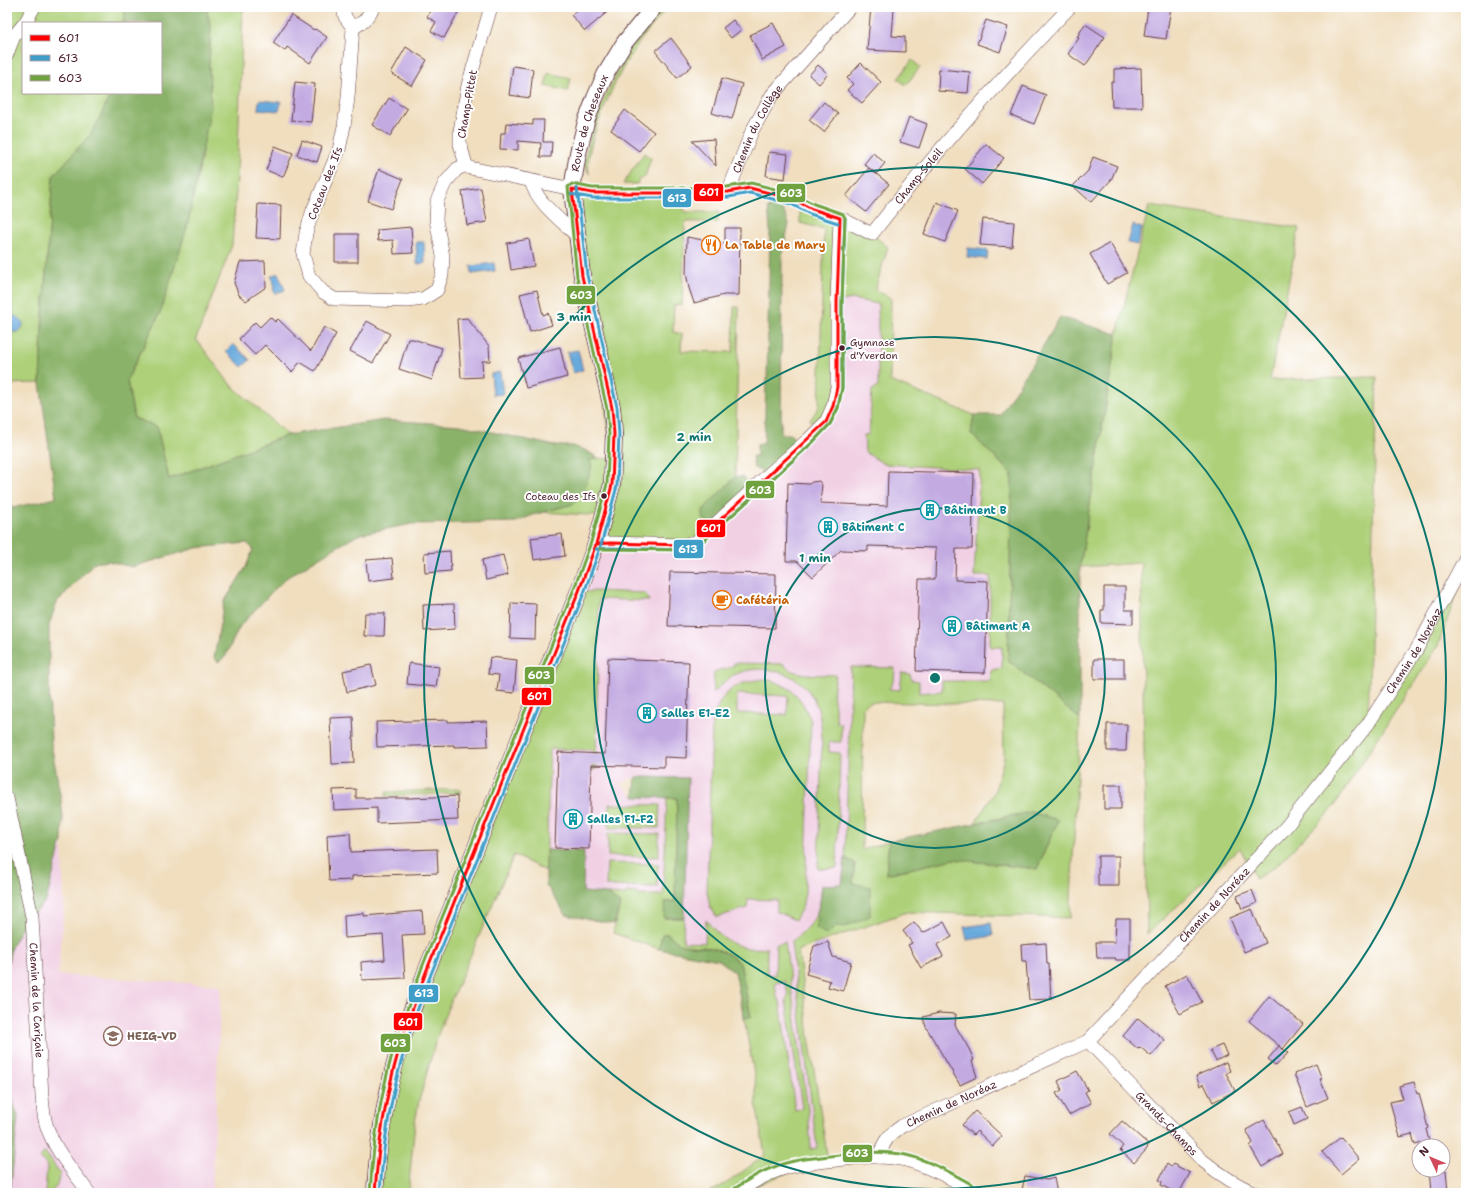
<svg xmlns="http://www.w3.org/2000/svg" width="1473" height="1200" font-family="'Shantell Sans',sans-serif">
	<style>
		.built { fill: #f1d0e4 }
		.green { fill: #add079; stroke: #7c7852; fill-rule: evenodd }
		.forest { fill: #8ab269; stroke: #6a684a }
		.water { fill: #69aadd; stroke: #5a6484 }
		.building { fill: #c3abe2 }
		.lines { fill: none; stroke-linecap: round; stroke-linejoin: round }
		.minor-casing { stroke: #633c41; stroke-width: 14 }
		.tertiary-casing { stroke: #633c41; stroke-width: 18 }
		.minor { stroke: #fff; stroke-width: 13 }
		.tertiary { stroke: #fff; stroke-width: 16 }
		.bus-1-casing { stroke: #fff; stroke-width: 6 }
		.bus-2-casing { stroke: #fff; stroke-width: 6 }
		.bus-3-casing { stroke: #fff; stroke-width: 6 }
		.bus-1 { stroke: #f00; stroke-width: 3 }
		.bus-2 { stroke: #3f9ec8; stroke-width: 3 }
		.bus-3 { stroke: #70a23f; stroke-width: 3 }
		.ring { fill: none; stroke: #0f766e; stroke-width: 2 }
		.bus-dot { fill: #4a1f2b; stroke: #fff; stroke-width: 1.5 }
		.labels { text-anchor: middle; stroke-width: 4; stroke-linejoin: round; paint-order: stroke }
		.bus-label { font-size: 10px; fill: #4a1f2b; stroke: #fff; text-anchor: start }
		.street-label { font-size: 11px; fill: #4a1f2b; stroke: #fff }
		.food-label { font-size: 11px; font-weight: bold; fill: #c56008; stroke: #fff; text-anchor: start }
		.culture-label { font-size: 11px; font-weight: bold; fill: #0d838f; stroke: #fff; text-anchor: start }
		.education-label { font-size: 11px; font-weight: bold; fill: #785e54; stroke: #fff; text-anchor: start }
		.centre { fill: #0f766e; stroke: #fff; stroke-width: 2 }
		.ring-label { font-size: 12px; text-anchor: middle; font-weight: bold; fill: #0f766e; stroke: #fff; stroke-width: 4; stroke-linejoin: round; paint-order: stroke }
		.line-badge { stroke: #fff; stroke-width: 1.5 }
		.badge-label { font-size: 11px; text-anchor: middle; font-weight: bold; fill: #fff }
	</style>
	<rect width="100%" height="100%" fill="#fff"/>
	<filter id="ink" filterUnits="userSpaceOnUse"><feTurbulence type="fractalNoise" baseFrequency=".025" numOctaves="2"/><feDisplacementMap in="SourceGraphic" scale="8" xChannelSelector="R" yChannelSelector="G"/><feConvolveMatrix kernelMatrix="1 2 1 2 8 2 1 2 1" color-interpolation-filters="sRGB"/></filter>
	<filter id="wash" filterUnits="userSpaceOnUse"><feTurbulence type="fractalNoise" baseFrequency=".012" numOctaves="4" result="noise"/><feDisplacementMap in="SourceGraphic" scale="16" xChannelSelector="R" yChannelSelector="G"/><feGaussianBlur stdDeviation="0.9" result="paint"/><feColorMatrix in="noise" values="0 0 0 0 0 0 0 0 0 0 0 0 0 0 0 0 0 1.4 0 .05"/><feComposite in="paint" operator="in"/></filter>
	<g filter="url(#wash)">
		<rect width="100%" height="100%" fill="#f0debf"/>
		<!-- built -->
		<path class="built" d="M852,299L878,305V387L872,391L869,435L864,436L884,464L980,470L974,576H990V646L1002,647V668L991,670L990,681H942V691L919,693L910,674L902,673L900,690L889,689L894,680L895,668L851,667L845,858L842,884L822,885L820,902L812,923L800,935L791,942L817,1148L811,1150L808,1110L785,942L776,944L775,975L767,974V948H748L730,942L716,933L706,920L705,943L683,942L688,778L636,777L620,783L634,797L667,798L663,895H638L626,892V895L583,892L584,852L546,850L550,749L593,750L592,769H596L599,599L649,600L645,593L598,591L583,592L596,544L685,545L820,428L837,302Z
			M62,841L64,906L58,975L221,985L212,1193H10L18,1116L7,1086V969L11,947L23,925L32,917L54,869Z
			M786,981L788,995L786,1000L802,1109L794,1110L780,1001L777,997L775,982Z"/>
		<!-- green -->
		<path class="green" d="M7,7H126L123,23H23V93H111L101,115L91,134L53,176L42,329L40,383L7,384Z
			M206,7H243L237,179L232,245L196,339L230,384L288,435L169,479L157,427L134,418L127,380L161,311L187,227L201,160L211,29Z
			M663,7H669C636,40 615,78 599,121C593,138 586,156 589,174L584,162L591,133L601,105L625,56L637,36Z
			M912,60L920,67L906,85L898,79Z
			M548,73L571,78L568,91L545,86Z
			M644,153L651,158L645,177L639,180L637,184H623Z
			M572,189L685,193L684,212H719L718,222H685L682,305H674L673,332L682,334L681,351L733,352L734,307H739L735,477L703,510L714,525L696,542L596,544L603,516L543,512L573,504L590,460L598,458L613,459Z
			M800,203L872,234L888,247L875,290L891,298L890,381L974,415L971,434L1012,474L1008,660L1080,719L1070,918L907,912L798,950L810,1044L828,1161L814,1162L737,1193H709L730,1181L765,1155L756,1103V1085L744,1018L751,1017L740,963L729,954L711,948L681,945L668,934H662L659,949L613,933L620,904L608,894L626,895V892L637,893L638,895H663L667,798H677L675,901L664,918H684L683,942L705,943L706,920C717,934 729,945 748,948C754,949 761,948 767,948V974L775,975L776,944L785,942L808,1110L811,1149L817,1148L791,942C801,934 810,926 816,915L818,918L853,883L855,863L845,858L851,667L895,668L894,680L889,689L900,690L902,673L910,674L912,680L919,681V693L942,691V681H990L991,670L1002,668V647H990V576H974L980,470L884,464L865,452L864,435L869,434L872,390L878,387V304L852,299L837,302V387L820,428L812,422L810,420L819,407L824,229L800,223ZM870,702L1003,705L1004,758L995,791L975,823L1031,812L1058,820L1037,869L954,859L886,874L889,841L862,850L863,707ZM785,981L788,995L786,1000L802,1108L795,1110L780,1001L777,997L775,983Z
			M1149,206L1299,228L1270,380L1377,377L1368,723L1466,567L1438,646L1330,812L1277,865L1256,879L1240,848L1147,934L1141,563L1080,567L1117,334Z
			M598,591L645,593L649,601L599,599L596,769L592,770L593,750L550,749L546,871L514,855L447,1010L436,1040L419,1101L415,1122L408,1193H375L390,1084L583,592Z
			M734,663L784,664C790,677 823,674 836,675L833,693L837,723L841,724V742H829V752L840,753L837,868L818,869L822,737C821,723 820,710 813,698C799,671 760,662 734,675C726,679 719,687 713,693L714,672L722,669L723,670L733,666Z
			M766,679C792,686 801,696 811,721L805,893L802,908L795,920L777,912V900L748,899L747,908L717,917L710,907L707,891L712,723C719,693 735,681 766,679ZM737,694L788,696L787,715L737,713Z
			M460,789V793L386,796V792Z
			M609,804L660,805L659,828H609Z
			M608,833L659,834V857L608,856Z
			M607,863L658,864L657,887L606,886Z
			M45,1152L60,1173C58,1182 56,1193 45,1193L47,1166L40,1157Z"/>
		<!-- forest -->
		<path class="forest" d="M126,7H206L211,29L209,64L211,107L187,227L161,311L127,380L134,418L157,427L169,479L288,435L384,420L460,425L555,446H573L587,451L598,458L590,460L592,466L583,494L573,504L533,515L516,522L412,524L360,534L333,549L286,578L269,595L240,626L225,657L218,662L214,658L224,602L246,567L253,549L247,543L196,548L132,567L108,561L94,563L57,602L49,625V684L51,743L61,800L63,817L62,841L46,901L23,925L11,947L7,969V509L56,498L40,383L42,329L53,176L91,134L101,115L111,93H161V23H123Z
			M768,207L782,208L789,224L782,254L781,434H790L794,438L799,448L769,474L754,468L752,457L757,455V444H764L766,384L767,381L770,230Z
			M1060,317L1117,334L1080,567V719L1008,660L1012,474L971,434L974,415H1000L1045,343Z
			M735,477H744L747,482V494L714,525L703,519V510Z
			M636,777L688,778L684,918H664L665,902L675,901L677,798L634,797Z
			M1031,812L1058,820L1037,869L954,859L886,874L889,841Z
			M546,850L584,851L583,892L608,894L620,904L614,924L566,915L546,885Z
			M845,858L855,863L853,883L870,887V916L845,927L836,926L827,935L816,928L818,918L816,915L820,902L822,885L842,884Z
			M662,934H668L681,945L711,948L729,954L740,963L751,1017L744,1018L735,972L719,960L659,949Z
			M7,1086L18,1116L10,1193H7Z"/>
		<!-- water -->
		<path class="water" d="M259,100L281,102L279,111L258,109Z
			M1133,225L1142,228L1137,245L1128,243Z
			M416,242H424L425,263L417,264Z
			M968,248L988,250L987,259L967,257Z
			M494,263L495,271L472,274L471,266Z
			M278,273L285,290L275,294L273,288L275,286L271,276Z
			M7,298L12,305L13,315C21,320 28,324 18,332H13L11,330L10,319L11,314L7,309Z
			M233,344L250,360L242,367L226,351Z
			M578,350L583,370L573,373L567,352Z
			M500,372L503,394L493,395L491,374Z
			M991,923L993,936L967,940L964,927Z"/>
		<g id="blocks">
			<!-- building -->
			<path class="building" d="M432,7H461L444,38L431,31L436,22L427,17Z
				M580,7H613L585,31L571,15Z
				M871,7L894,9L892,36L905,37V52L867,50Z
				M1148,7H1171L1166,39L1144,36Z
				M291,15L314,30L315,29L327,37L310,63L287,47L285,51L273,43Z
				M733,20L741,30L731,38L723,28Z
				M986,20L1008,27L1000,52L977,44Z
				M773,23L786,47L762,60L750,35Z
				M1085,24L1105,37L1085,66L1068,54L1079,38L1077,37Z
				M671,38L692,66L677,78L655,51Z
				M406,47L427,60L412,86L391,73Z
				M861,63L881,82L862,103L847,90L853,84L847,78Z
				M818,65L828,74L819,84L809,75Z
				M513,66L533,69L530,98L509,95Z
				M1141,68L1142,107H1112L1111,82H1114V69Z
				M939,69L970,72L968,93L938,91Z
				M722,78L742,84L732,119L712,113Z
				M295,82L315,84L311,122L291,120Z
				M1023,86L1046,95L1034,124L1011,115Z
				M389,98L407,109L390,136L372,125Z
				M824,102L838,114L824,132L809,120Z
				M625,110L654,132L639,151L611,130Z
				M909,117L927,124L919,148L900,142Z
				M533,120H544L543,142H552L551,157H540L541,143L518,141V150L500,149L501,133H505L506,123L533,125Z
				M714,139L716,166L692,141Z
				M302,140L322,147L317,162L297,155Z
				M986,144L1004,158L982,184L965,169Z
				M275,146L293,153L283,177L266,170Z
				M769,152L788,154L785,179L766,176Z
				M873,153L885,163L876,174L864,164Z
				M1093,157L1117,166L1111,180L1091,202L1073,186L1088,171Z
				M869,168L889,184L866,212L846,196Z
				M379,169L403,179L391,209L368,201Z
				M481,188L487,222L467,225L462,191Z
				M937,202L958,211L945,242L924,234Z
				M258,204L281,205L280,239L256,238Z
				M983,219L1014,222L1012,247L980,245Z
				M411,227L413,253L394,254L393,240L378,241L377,230Z
				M725,228H740L739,295H724L694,303L689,288L686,273L687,237L725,244Z
				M335,234H358V262H335Z
				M529,239L534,266L511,270L507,243Z
				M1110,243L1127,273L1107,284L1090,254Z
				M265,261L266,287L246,301L239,295L234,283L240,262Z
				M537,290L543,315L548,313L552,325L530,332L520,294Z
				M270,317L275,322L278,319L311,351L324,327L336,334L315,371L300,362L292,372L265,345L255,355L239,339L255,322L260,327Z
				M467,318L489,346L490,361H482L483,377L461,378L457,319Z
				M367,321L390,334L373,363L350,351Z
				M408,339H413L442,348L432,380L399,369Z
				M560,347L567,377L526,388L518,358Z
				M888,471L974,473L972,549H956L955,580L988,581L985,673L916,671L919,579H935L936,548L868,546V551L841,550L813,577L797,561H786L788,483L809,484L812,482L819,481L822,485L820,503L887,506Z
				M562,534L565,556L534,560L531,538Z
				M450,551L451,571L425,573L424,553Z
				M503,555L508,575L486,580L482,560Z
				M392,558L394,578L368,581L366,560Z
				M670,572L776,574L775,628L668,626Z
				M1104,587H1125V610H1133V624L1101,623V610H1104Z
				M511,603L536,604L535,639L510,638Z
				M454,604L455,629L424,631L423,605Z
				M365,613H385L384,636H364Z
				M490,657L517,660L514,693L497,691L499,675L488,674Z
				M608,658L633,659V660L689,662L686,758L664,757V767L591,765L589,849L555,848L558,752L605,754Z
				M1094,659H1124V679H1094Z
				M409,663L439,667L436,687L407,684Z
				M371,665L376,685L347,692L343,671Z
				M353,717L354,737H353L354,763L332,764L330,718Z
				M448,720V722L487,721L488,746L454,747V745L377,747L376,722Z
				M1107,724H1127L1126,751H1107Z
				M1104,785H1121V809H1104Z
				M356,789V798H410L457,796L458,820L377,823V808L334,810L333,790Z
				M350,833L351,852L437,849L438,873L352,876V880L329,881L327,835Z
				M1098,856H1119V886H1098Z
				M1252,890L1257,903L1242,909L1237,896Z
				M1252,909L1266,943L1244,952L1230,918Z
				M422,911L424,934L402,935L405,978L362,980L361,962L385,960L383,935L345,938L344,915L364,913V916Z
				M1116,919H1130V960H1116L1115,958H1097L1096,942H1115Z
				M914,922L923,933L944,922L952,937L937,945L943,956L921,968L908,945L912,943L903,931Z
				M828,942L833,957L851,962L843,991L828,987L830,981L806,974L814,946Z
				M1046,943L1047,964H1049L1051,999L1029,1000L1026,961H1022L1021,945Z
				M1187,974L1202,1002L1180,1014L1165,986Z
				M1269,996L1303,1024L1283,1049L1249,1021Z
				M939,1013L956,1014L955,1025L969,1049L974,1060L972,1061L977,1077L960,1085L926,1027L923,1017Z
				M1138,1018L1165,1040L1151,1056L1140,1047L1138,1049L1123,1036Z
				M1222,1045L1227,1055L1216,1061L1210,1050Z
				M1279,1046L1288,1053L1276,1066L1268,1059Z
				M1226,1062L1230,1071L1226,1073L1235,1091L1213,1102L1204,1084L1200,1086L1196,1076Z
				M1316,1064L1322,1079H1320L1328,1098L1307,1107L1294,1074Z
				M1077,1071L1088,1090L1085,1092L1091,1103L1069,1115L1056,1093L1062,1090L1058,1081Z
				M1414,1082L1417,1094L1419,1093L1428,1128L1426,1129L1429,1141L1415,1145L1412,1134L1400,1137L1390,1102L1403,1099L1399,1086Z
				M1302,1107L1307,1119L1294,1125L1289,1112Z
				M975,1111L1002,1136L993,1146L977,1131L973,1135L962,1125Z
				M1264,1120L1283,1154L1262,1167L1250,1146L1253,1143L1246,1130Z
				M1122,1121L1148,1144L1147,1149L1134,1163L1120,1150L1123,1146L1110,1134Z
				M1341,1137L1359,1159L1341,1174L1322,1152Z
				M1167,1164L1171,1167L1173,1164L1190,1173L1179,1193H1176L1161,1185L1162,1181L1159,1180Z
				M1429,1170H1446L1448,1193H1431Z
				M1025,1176L1047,1180L1054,1178L1057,1193H1037L1022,1190Z"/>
		</g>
	</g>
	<g filter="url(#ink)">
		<use href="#blocks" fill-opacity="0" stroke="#633c41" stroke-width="1"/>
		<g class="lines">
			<defs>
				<g id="minor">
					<path d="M343,7L345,17L353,28L348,98L344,126L339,150L313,210L306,233L303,254L309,276L323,292L334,299L408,301L423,299L437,290L442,275L443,256L436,220L437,201L445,183L457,169L466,165"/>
					<path id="s1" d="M491,7L468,85L460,131V144L466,165L470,168L592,193L728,192L750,188L793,199L812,209L840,218L872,234C934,153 1000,80 1070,7"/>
					<path d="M25,23L34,7"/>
					<path d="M353,28L364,21L374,7"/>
					<path d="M7,54L14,36L23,25"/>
					<path d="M531,181C536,202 562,221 578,237"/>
					<path id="s2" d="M728,192L752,131L772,95L850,7"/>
					<path d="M596,544L610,543L685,545L696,542L769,474L809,439L826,422L833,406L837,387V302L840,218"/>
					<path id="s3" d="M7,798L32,917L42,1096C43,1106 43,1116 47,1127C55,1151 74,1172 89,1193"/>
					<path id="s4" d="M1088,1041L1202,1160C1219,1174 1236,1185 1255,1193"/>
					<path id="s5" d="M879,1157C884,1140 888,1136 902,1126L1088,1041L1285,828L1368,724L1417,649L1466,557"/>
					<path d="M737,1193C751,1183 765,1174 782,1169C797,1164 812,1163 827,1161C853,1158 879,1154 906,1160C931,1167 955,1180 978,1193"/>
				</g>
				<g id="tertiary">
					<path id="s6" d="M375,1193C378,1139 387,1085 404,1033C411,1012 419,992 426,972L579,591L596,544L612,485L614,434L612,408L582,276L572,189L578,153L586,122L595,98L605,75L625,42L654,7"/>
				</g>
			</defs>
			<!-- minor casing -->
			<use href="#minor" class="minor-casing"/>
			<!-- tertiary casing -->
			<use href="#tertiary" class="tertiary-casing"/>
			<!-- minor -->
			<use href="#minor" class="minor"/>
			<!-- tertiary -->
			<use href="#tertiary" class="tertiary"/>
			<defs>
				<path id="bus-1" d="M572,189L592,193H685L728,192L750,188L793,199L812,209L840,218
					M596,544L610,543L685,545L696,542L826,422L833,406L837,387V302L840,218
					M375,1193C378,1146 385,1099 398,1053C406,1026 416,999 426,972L579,591L596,544L612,485L614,434L612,408L582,276L572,189"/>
				<path id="bus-2" d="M571,194L592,198H685L729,197L750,193L791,204L810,214L838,223
					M596,549L610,548L685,550L698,546L812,443L830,424L838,408L842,388V302L845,218
					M380,1193C383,1146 390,1100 403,1055C410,1027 421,1001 431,974L584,593L601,545L617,486L619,434L617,407L587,275L577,188"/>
				<path id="bus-3" d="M734,1189C747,1180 759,1172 774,1167C792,1160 811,1158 830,1156C855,1153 881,1150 906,1155C932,1161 957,1176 980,1189
					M370,1193C373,1145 380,1097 393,1051C401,1024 412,997 421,970L574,589L591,542L607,484L609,434L607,409L577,277L568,187L572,184L592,188H685L727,187L751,183L795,194L814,204L843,214L845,218L842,302V388L838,408L830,424L812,443L698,546L685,550L600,549"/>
			</defs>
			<!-- bus-1 casing -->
			<use href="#bus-1" class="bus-1-casing"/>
			<!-- bus-2 casing -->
			<use href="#bus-2" class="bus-2-casing"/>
			<!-- bus-3 casing -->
			<use href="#bus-3" class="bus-3-casing"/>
			<!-- bus-1 -->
			<use href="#bus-1" class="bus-1"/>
			<!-- bus-2 -->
			<use href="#bus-2" class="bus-2"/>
			<!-- bus-3 -->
			<use href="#bus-3" class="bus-3"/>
		</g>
	</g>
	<!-- distance rings -->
	<g class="ring">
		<circle cx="935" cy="678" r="170"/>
		<circle cx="935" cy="678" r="341"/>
		<circle cx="935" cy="678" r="511"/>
	</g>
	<!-- icons -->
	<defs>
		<symbol id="restaurant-ring" viewBox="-11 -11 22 22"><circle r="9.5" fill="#fff" stroke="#e8710a" stroke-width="1.5"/><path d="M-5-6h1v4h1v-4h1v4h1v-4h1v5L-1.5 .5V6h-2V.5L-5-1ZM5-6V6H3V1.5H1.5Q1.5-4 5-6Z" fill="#e8710a"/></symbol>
		<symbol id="building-ring" viewBox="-11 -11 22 22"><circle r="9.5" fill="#fff" stroke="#0f9aa8" stroke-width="1.5"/><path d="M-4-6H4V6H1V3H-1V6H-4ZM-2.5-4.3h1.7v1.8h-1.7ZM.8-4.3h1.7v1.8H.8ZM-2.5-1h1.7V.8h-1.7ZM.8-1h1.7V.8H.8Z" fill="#0f9aa8"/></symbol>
		<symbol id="cafe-ring" viewBox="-11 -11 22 22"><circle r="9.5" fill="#fff" stroke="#e8710a" stroke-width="1.5"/><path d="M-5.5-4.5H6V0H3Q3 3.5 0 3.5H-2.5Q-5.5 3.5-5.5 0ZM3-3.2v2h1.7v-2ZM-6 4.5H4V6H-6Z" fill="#e8710a"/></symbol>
		<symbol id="university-ring" viewBox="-11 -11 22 22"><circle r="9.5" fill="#fff" stroke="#8d6e63" stroke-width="1.5"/><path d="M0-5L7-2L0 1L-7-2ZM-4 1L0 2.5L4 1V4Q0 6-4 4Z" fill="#8d6e63"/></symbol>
	</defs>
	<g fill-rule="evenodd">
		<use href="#restaurant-ring" x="700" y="234" width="22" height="22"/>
		<use href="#building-ring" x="919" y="499" width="22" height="22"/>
		<use href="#building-ring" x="817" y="516" width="22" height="22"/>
		<use href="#cafe-ring" x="711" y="589" width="22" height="22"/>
		<use href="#building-ring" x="941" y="615" width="22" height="22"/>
		<use href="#building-ring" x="636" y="702" width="22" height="22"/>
		<use href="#building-ring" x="562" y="808" width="22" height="22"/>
		<use href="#university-ring" x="102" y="1025" width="22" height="22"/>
	</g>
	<!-- markers -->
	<g class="bus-dot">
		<circle cx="842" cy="348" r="3.5"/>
		<circle cx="604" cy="496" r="3.5"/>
	</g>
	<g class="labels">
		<!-- bus labels -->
		<g class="bus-label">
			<text x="850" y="346">Gymnase<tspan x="850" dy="13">d'Yverdon</tspan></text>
			<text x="596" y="500" text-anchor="end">Coteau des Ifs</text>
		</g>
		<!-- street labels -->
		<g class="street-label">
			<text transform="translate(467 104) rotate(-80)" y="4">Champ-Pittet</text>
			<text dy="4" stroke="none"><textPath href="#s6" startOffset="1118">Route de Cheseaux</textPath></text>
			<text dy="4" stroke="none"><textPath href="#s2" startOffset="70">Chemin du Collège</textPath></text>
			<text dy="4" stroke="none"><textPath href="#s1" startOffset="656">Champ-Soleil</textPath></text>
			<text transform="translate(325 183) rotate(-69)" y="4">Coteau des Ifs</text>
			<text dy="4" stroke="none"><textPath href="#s5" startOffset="754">Chemin de Noréaz</textPath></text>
			<text dy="4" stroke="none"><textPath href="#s5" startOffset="430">Chemin de Noréaz</textPath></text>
			<text dy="4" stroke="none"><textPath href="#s3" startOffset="205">Chemin de la Cariçaie</textPath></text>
			<text dy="4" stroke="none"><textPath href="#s5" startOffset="94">Chemin de Noréaz</textPath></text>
			<text dy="4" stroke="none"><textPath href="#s4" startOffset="114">Grands-Champs</textPath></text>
		</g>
		<!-- food labels -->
		<g class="food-label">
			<text x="725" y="249">La Table de Mary</text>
			<text x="736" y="604">Cafétéria</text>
		</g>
		<!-- culture labels -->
		<g class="culture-label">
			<text x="944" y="514">Bâtiment B</text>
			<text x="842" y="531">Bâtiment C</text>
			<text x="966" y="630">Bâtiment A</text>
			<text x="661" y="717">Salles E1-E2</text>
			<text x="587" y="823">Salles F1-F2</text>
		</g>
		<!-- education labels -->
		<g class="education-label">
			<text x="127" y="1040">HEIG-VD</text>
		</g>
	</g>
	<circle cx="935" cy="678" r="6" class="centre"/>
	<g class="ring-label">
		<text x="574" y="321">3 min</text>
		<text x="694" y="441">2 min</text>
		<text x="815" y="562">1 min</text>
	</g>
	<g class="line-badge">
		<rect x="693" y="183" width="31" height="19" rx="4" fill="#f00"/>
		<rect x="776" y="183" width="30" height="20" rx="4" fill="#70a23f"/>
		<rect x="662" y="188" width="30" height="20" rx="4" fill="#3f9ec8"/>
		<rect x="566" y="285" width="30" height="20" rx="4" fill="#70a23f"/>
		<rect x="745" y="480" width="30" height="19" rx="4" fill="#70a23f"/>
		<rect x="696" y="519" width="30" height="19" rx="4" fill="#f00"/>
		<rect x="673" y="539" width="31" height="20" rx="4" fill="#3f9ec8"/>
		<rect x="524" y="666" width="31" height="19" rx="4" fill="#70a23f"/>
		<rect x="521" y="687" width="31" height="19" rx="4" fill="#f00"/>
		<rect x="408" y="984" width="31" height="19" rx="4" fill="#3f9ec8"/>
		<rect x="393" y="1012" width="30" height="19" rx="4" fill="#f00"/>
		<rect x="380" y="1033" width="31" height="20" rx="4" fill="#70a23f"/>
		<rect x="842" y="1144" width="31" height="19" rx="4" fill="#70a23f"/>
	</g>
	<g class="badge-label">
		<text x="709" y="196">601</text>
		<text x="791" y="197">603</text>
		<text x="677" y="202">613</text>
		<text x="581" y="299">603</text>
		<text x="760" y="494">603</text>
		<text x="711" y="532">601</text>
		<text x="688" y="553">613</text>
		<text x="539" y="679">603</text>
		<text x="537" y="700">601</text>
		<text x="424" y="997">613</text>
		<text x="408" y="1026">601</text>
		<text x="395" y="1047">603</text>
		<text x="857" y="1157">603</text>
	</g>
	<!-- margin -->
	<rect width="1473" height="1200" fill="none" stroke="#fff" stroke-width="24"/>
	<!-- legend -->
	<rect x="22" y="22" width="140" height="72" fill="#ffffff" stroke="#b7a5aa"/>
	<rect x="30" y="35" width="20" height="6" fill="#ff0000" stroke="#b7a5aa"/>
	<text x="58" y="42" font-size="12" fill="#4a1f2b">601</text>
	<rect x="30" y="55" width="20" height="6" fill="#3f9ec8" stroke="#b7a5aa"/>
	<text x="58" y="62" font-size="12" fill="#4a1f2b">613</text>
	<rect x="30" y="75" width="20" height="6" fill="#70a23f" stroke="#b7a5aa"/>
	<text x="58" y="82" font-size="12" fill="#4a1f2b">603</text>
	<!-- north arrow -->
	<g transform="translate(1431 1158) rotate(314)"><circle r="19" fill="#ffffff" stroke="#b7a5aa"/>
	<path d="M0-3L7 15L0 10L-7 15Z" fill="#d1495b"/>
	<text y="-6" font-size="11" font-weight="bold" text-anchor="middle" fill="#4a1f2b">N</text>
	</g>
</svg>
